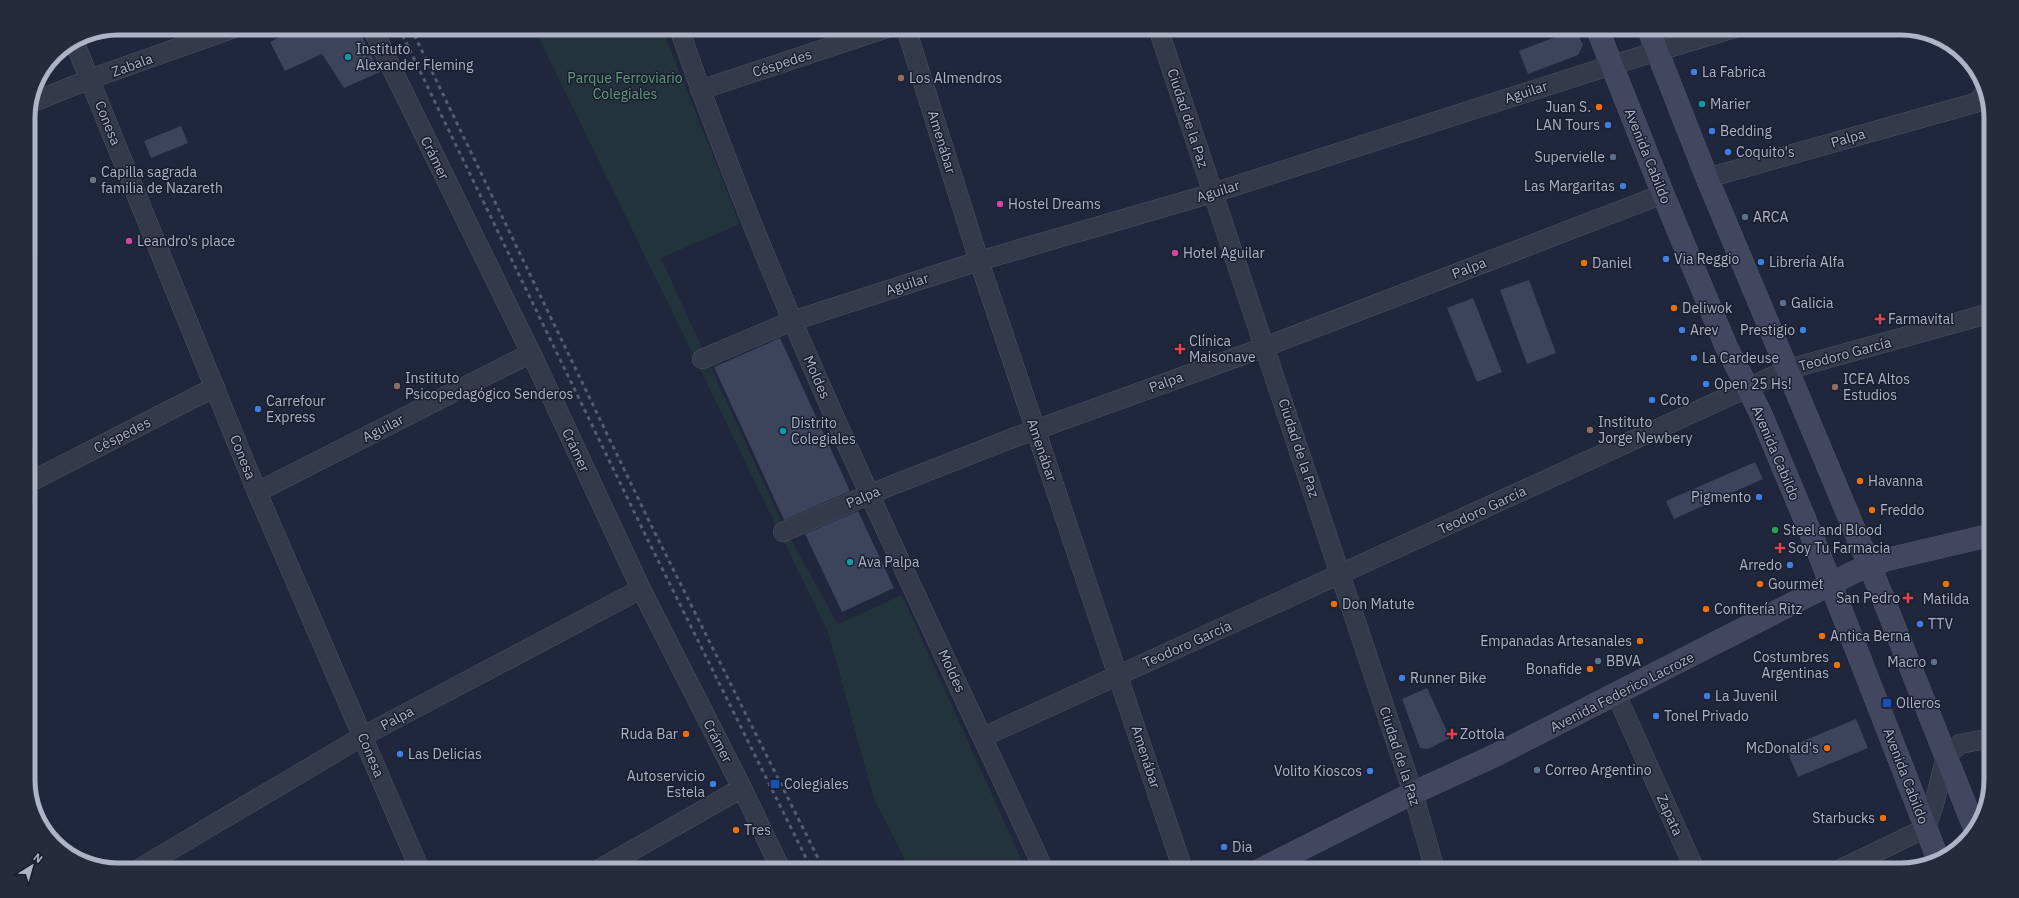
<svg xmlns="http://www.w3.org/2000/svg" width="2019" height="898" font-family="'IBM Plex Sans',sans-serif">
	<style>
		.green { fill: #22333c }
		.building { fill: #3c435b }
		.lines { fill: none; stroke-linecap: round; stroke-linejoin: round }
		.street-casing { stroke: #4f5366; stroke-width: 20 }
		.secondary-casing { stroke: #4f5366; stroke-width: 23 }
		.street { stroke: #34394b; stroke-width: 19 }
		.secondary { stroke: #42465e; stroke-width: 22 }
		.rail { stroke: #565b73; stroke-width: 3; stroke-dasharray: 4 4; stroke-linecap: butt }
		.culture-dot { fill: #0f9aa8; stroke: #191e30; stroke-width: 1.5 }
		.shop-dot { fill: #3f7fe0; stroke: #191e30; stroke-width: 1.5 }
		.education-dot { fill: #8d6e63; stroke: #191e30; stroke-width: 1.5 }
		.food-dot { fill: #e8710a; stroke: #191e30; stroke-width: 1.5 }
		.service-dot { fill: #5c6f8a; stroke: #191e30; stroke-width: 1.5 }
		.worship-dot { fill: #6b7280; stroke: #191e30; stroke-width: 1.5 }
		.hotel-dot { fill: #d1479c; stroke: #191e30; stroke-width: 1.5 }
		.health-dot { fill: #e0444e; stroke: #191e30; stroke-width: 1.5 }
		.leisure-dot { fill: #2e9e5b; stroke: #191e30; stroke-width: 1.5 }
		.transit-dot { fill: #1a4fb4; stroke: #191e30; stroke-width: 1.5 }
		.labels { text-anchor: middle; stroke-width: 3; stroke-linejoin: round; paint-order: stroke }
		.poi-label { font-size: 14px; fill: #afb3c7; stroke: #191e30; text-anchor: start }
		.street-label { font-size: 14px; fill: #afb3c7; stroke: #191e30 }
		.park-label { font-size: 14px; fill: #649a7c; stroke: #191e30 }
		.rim { fill: none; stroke: #afb3c7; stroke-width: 5 }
	</style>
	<rect width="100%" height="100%" fill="#20263b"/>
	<!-- green -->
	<path class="green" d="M534,28H558L564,35L582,28H662L740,224L661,258L784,527L838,624L902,595L1026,870H910L874,799L828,632Z"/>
	<!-- building -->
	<path class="building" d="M297,28H346L349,35L359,31L380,72L344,88L322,54L285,71L270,42Z
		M1576,29L1583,45L1578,55L1528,74L1519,51Z
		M181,126L188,143L151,158L144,141Z
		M1529,280L1556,353L1527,364L1500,290Z
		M1473,298L1502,372L1477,382L1447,308Z
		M780,338L850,491L784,520L714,367Z
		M1755,462L1763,479L1674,519L1666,501Z
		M858,511L894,588L842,612L805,534Z
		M1427,688L1450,738L1428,749L1420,748L1402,699Z
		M1856,719L1868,748L1798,777L1786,748Z"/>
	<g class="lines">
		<defs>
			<path id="street" d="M372,28L531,353L641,589L742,788L781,870
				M679,28C778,317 916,592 1044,870
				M906,28L979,261L1183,870
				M1158,28L1413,793L1435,870
				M74,41L257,492L420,870
				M700,90L887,28
				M31,103L90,79L234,28
				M1707,178L1975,103L1983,97L1984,92
				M702,359L792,321L979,261L1213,193L1612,65L1735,28
				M28,483L215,387
				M257,492L531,353
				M783,532L870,494L1010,439L1265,347L1663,194
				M1616,694L1695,870
				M983,737L1789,369L1991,313
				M137,870L363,736L641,589
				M598,870L742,788
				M1839,870L1926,828L1934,804L1946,756L1960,744L1991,738"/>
			<path id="secondary" d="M1597,28L1663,194L1726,346L1760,412L1816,546L1938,859
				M1648,28L1707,178L1883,598L1974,827
				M1260,870L1413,793L1496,755L1854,572L1889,559L1991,535"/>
		</defs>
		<!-- street casing -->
		<use href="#street" class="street-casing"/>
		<!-- secondary casing -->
		<use href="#secondary" class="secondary-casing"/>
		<!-- street -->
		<use href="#street" class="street"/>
		<!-- secondary -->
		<use href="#secondary" class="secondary"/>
		<!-- rail -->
		<path class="rail" d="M399,28L642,528L812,870
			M411,28L650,523L824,870"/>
	</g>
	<!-- markers -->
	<g class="culture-dot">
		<circle cx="348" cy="57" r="4"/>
		<circle cx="1702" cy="104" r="4"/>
		<circle cx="783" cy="431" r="4"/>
		<circle cx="850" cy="562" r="4"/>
	</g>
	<g class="shop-dot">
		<circle cx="1694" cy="72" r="4"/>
		<circle cx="1608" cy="125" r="4"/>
		<circle cx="1712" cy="131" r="4"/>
		<circle cx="1728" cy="152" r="4"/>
		<circle cx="1623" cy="186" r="4"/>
		<circle cx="1666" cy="259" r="4"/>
		<circle cx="1761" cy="262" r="4"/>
		<circle cx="1682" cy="330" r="4"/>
		<circle cx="1803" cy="330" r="4"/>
		<circle cx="1694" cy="358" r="4"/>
		<circle cx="1706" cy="384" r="4"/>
		<circle cx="1652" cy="400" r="4"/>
		<circle cx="258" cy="409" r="4"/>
		<circle cx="1759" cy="497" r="4"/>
		<circle cx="1790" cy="565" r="4"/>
		<circle cx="1920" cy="624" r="4"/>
		<circle cx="1402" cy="678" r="4"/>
		<circle cx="1707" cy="696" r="4"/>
		<circle cx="1656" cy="716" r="4"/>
		<circle cx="400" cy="754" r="4"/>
		<circle cx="1370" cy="771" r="4"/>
		<circle cx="713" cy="784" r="4"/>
		<circle cx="1224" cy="847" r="4"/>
	</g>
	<g class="education-dot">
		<circle cx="901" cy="78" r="4"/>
		<circle cx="397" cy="386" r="4"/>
		<circle cx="1835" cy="387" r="4"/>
		<circle cx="1590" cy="430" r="4"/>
	</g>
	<g class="food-dot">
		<circle cx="1599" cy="107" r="4"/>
		<circle cx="1584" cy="263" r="4"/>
		<circle cx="1674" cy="308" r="4"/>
		<circle cx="1860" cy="481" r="4"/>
		<circle cx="1872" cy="510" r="4"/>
		<circle cx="1760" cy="584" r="4"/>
		<circle cx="1946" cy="584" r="4"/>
		<circle cx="1334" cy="604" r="4"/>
		<circle cx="1706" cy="609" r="4"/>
		<circle cx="1822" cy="636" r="4"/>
		<circle cx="1640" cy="641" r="4"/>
		<circle cx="1837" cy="665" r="4"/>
		<circle cx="1590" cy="669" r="4"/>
		<circle cx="686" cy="734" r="4"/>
		<circle cx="1827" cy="748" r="4"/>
		<circle cx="1883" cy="818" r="4"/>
		<circle cx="736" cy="830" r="4"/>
	</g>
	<g class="service-dot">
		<circle cx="1613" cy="157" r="4"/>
		<circle cx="1745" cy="217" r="4"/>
		<circle cx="1783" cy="303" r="4"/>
		<circle cx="1598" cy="661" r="4"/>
		<circle cx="1934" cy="662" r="4"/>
		<circle cx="1537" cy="770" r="4"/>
	</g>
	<circle class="worship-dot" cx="93" cy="180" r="4"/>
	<g class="hotel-dot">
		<circle cx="1000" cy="204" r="4"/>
		<circle cx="129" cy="241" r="4"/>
		<circle cx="1175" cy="253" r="4"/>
	</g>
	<g class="health-dot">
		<path d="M1878 313h4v4h4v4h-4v4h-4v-4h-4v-4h4z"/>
		<path d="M1178 343h4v4h4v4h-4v4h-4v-4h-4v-4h4z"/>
		<path d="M1778 542h4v4h4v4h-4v4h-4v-4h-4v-4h4z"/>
		<path d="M1906 592h4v4h4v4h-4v4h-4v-4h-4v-4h4z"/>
		<path d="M1450 728h4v4h4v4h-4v4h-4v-4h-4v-4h4z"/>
	</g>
	<circle class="leisure-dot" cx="1775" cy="530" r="4"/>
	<g class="transit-dot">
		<rect x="1882" y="698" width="10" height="10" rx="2"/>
		<rect x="770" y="779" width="10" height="10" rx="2"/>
	</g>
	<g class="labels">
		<!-- poi labels -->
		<g class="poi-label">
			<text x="356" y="54">Instituto<tspan x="356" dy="16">Alexander Fleming</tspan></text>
			<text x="1702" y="77">La Fabrica</text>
			<text x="909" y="83">Los Almendros</text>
			<text x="1710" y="109">Marier</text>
			<text x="1591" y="112" text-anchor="end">Juan S.</text>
			<text x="1600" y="130" text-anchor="end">LAN Tours</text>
			<text x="1720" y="136">Bedding</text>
			<text x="1736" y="157">Coquito's</text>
			<text x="1605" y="162" text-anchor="end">Supervielle</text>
			<text x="101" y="177">Capilla sagrada<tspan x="101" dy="16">familia de Nazareth</tspan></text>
			<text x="1615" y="191" text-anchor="end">Las Margaritas</text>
			<text x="1008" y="209">Hostel Dreams</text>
			<text x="1753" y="222">ARCA</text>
			<text x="137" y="246">Leandro's place</text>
			<text x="1183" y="258">Hotel Aguilar</text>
			<text x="1674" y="264">Via Reggio</text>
			<text x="1769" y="267">Librería Alfa</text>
			<text x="1592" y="268">Daniel</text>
			<text x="1791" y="308">Galicia</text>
			<text x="1682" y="313">Deliwok</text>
			<text x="1888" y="324">Farmavital</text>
			<text x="1690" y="335">Arev</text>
			<text x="1795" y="335" text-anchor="end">Prestigio</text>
			<text x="1189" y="346">Clínica<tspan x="1189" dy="16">Maisonave</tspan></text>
			<text x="1702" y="363">La Cardeuse</text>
			<text x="405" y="383">Instituto<tspan x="405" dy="16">Psicopedagógico Senderos</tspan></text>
			<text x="1843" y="384">ICEA Altos<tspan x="1843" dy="16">Estudios</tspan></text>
			<text x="1714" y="389">Open 25 Hs!</text>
			<text x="1660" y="405">Coto</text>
			<text x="266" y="406">Carrefour<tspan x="266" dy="16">Express</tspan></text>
			<text x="1598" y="427">Instituto<tspan x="1598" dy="16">Jorge Newbery</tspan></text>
			<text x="791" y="428">Distrito<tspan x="791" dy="16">Colegiales</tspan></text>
			<text x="1868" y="486">Havanna</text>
			<text x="1751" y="502" text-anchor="end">Pigmento</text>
			<text x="1880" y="515">Freddo</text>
			<text x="1783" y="535">Steel and Blood</text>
			<text x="1788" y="553">Soy Tu Farmacia</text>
			<text x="858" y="567">Ava Palpa</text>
			<text x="1782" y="570" text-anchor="end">Arredo</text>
			<text x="1768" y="589">Gourmet</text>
			<text x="1900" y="603" text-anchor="end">San Pedro</text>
			<text x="1946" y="604" text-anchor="middle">Matilda</text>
			<text x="1342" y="609">Don Matute</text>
			<text x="1714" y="614">Confitería Ritz</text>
			<text x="1928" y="629">TTV</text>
			<text x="1830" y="641">Antica Berna</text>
			<text x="1632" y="646" text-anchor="end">Empanadas Artesanales</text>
			<text x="1829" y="662" text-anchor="end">Costumbres<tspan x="1829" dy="16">Argentinas</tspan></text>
			<text x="1606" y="666">BBVA</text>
			<text x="1926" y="667" text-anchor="end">Macro</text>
			<text x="1582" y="674" text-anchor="end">Bonafide</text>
			<text x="1410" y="683">Runner Bike</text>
			<text x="1715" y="701">La Juvenil</text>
			<text x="1896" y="708">Olleros</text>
			<text x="1664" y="721">Tonel Privado</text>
			<text x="678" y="739" text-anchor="end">Ruda Bar</text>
			<text x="1460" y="739">Zottola</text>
			<text x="1819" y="753" text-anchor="end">McDonald's</text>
			<text x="408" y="759">Las Delicias</text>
			<text x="1545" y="775">Correo Argentino</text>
			<text x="1362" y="776" text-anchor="end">Volito Kioscos</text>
			<text x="705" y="781" text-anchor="end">Autoservicio<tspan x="705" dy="16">Estela</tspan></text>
			<text x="784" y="789">Colegiales</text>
			<text x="1875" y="823" text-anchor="end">Starbucks</text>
			<text x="744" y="835">Tres</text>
			<text x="1232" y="852">Dia</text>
		</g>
		<!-- street labels -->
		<g class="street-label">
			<text transform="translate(782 63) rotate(-18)" y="5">Céspedes</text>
			<text transform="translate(132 65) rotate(-20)" y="5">Zabala</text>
			<text transform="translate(1526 92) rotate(-18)" y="5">Aguilar</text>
			<text transform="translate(1188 118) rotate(72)" y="5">Ciudad de la Paz</text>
			<text transform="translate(108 123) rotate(68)" y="5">Conesa</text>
			<text transform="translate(1848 138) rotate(-16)" y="5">Palpa</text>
			<text transform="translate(942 142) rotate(73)" y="5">Amenábar</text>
			<text transform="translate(1648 156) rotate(68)" y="5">Avenida Cabildo</text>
			<text transform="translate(435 158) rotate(64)" y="5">Crámer</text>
			<text transform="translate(1218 191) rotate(-17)" y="5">Aguilar</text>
			<text transform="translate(1469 268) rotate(-21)" y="5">Palpa</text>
			<text transform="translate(907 284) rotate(-18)" y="5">Aguilar</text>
			<text transform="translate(1845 354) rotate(-15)" y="5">Teodoro García</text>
			<text transform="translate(817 377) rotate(66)" y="5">Moldes</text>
			<text transform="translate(1166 382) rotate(-20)" y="5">Palpa</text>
			<text transform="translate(383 428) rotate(-27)" y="5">Aguilar</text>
			<text transform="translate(122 435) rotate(-27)" y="5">Céspedes</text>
			<text transform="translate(1299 448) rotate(72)" y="5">Ciudad de la Paz</text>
			<text transform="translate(576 450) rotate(65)" y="5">Crámer</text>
			<text transform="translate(1042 450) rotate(71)" y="5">Amenábar</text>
			<text transform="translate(1776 453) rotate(67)" y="5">Avenida Cabildo</text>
			<text transform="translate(243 457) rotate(68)" y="5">Conesa</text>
			<text transform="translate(863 497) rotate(-23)" y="5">Palpa</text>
			<text transform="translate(1482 510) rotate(-25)" y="5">Teodoro García</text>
			<text transform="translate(1187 644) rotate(-24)" y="5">Teodoro García</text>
			<text transform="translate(952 671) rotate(65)" y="5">Moldes</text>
			<text transform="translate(1622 692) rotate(-27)" y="5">Avenida Federico Lacroze</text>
			<text transform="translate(397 718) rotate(-28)" y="5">Palpa</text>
			<text transform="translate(718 741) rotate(63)" y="5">Crámer</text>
			<text transform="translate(371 755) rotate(67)" y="5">Conesa</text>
			<text transform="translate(1400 756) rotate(72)" y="5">Ciudad de la Paz</text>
			<text transform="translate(1146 757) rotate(72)" y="5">Amenábar</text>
			<text transform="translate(1906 776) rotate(69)" y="5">Avenida Cabildo</text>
			<text transform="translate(1670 815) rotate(66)" y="5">Zapata</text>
		</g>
		<!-- park labels -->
		<g class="park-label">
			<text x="625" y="83">Parque Ferroviario<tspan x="625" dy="16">Colegiales</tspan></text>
		</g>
	</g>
	<!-- crop -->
	<path d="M0 0H2019V898H0ZM118 35H1901A83 83 0 0 1 1984 118V780A83 83 0 0 1 1901 863H118A83 83 0 0 1 35 780V118A83 83 0 0 1 118 35Z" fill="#252a3c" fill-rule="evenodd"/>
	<path class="rim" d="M118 35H1901A83 83 0 0 1 1984 118V780A83 83 0 0 1 1901 863H118A83 83 0 0 1 35 780V118A83 83 0 0 1 118 35Z"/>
	<!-- north arrow -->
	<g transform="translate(32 866) rotate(37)" stroke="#191e30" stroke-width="3" paint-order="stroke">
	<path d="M0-3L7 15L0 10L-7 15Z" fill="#afb3c7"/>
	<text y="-6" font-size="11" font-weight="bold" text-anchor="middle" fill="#afb3c7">N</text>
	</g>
</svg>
